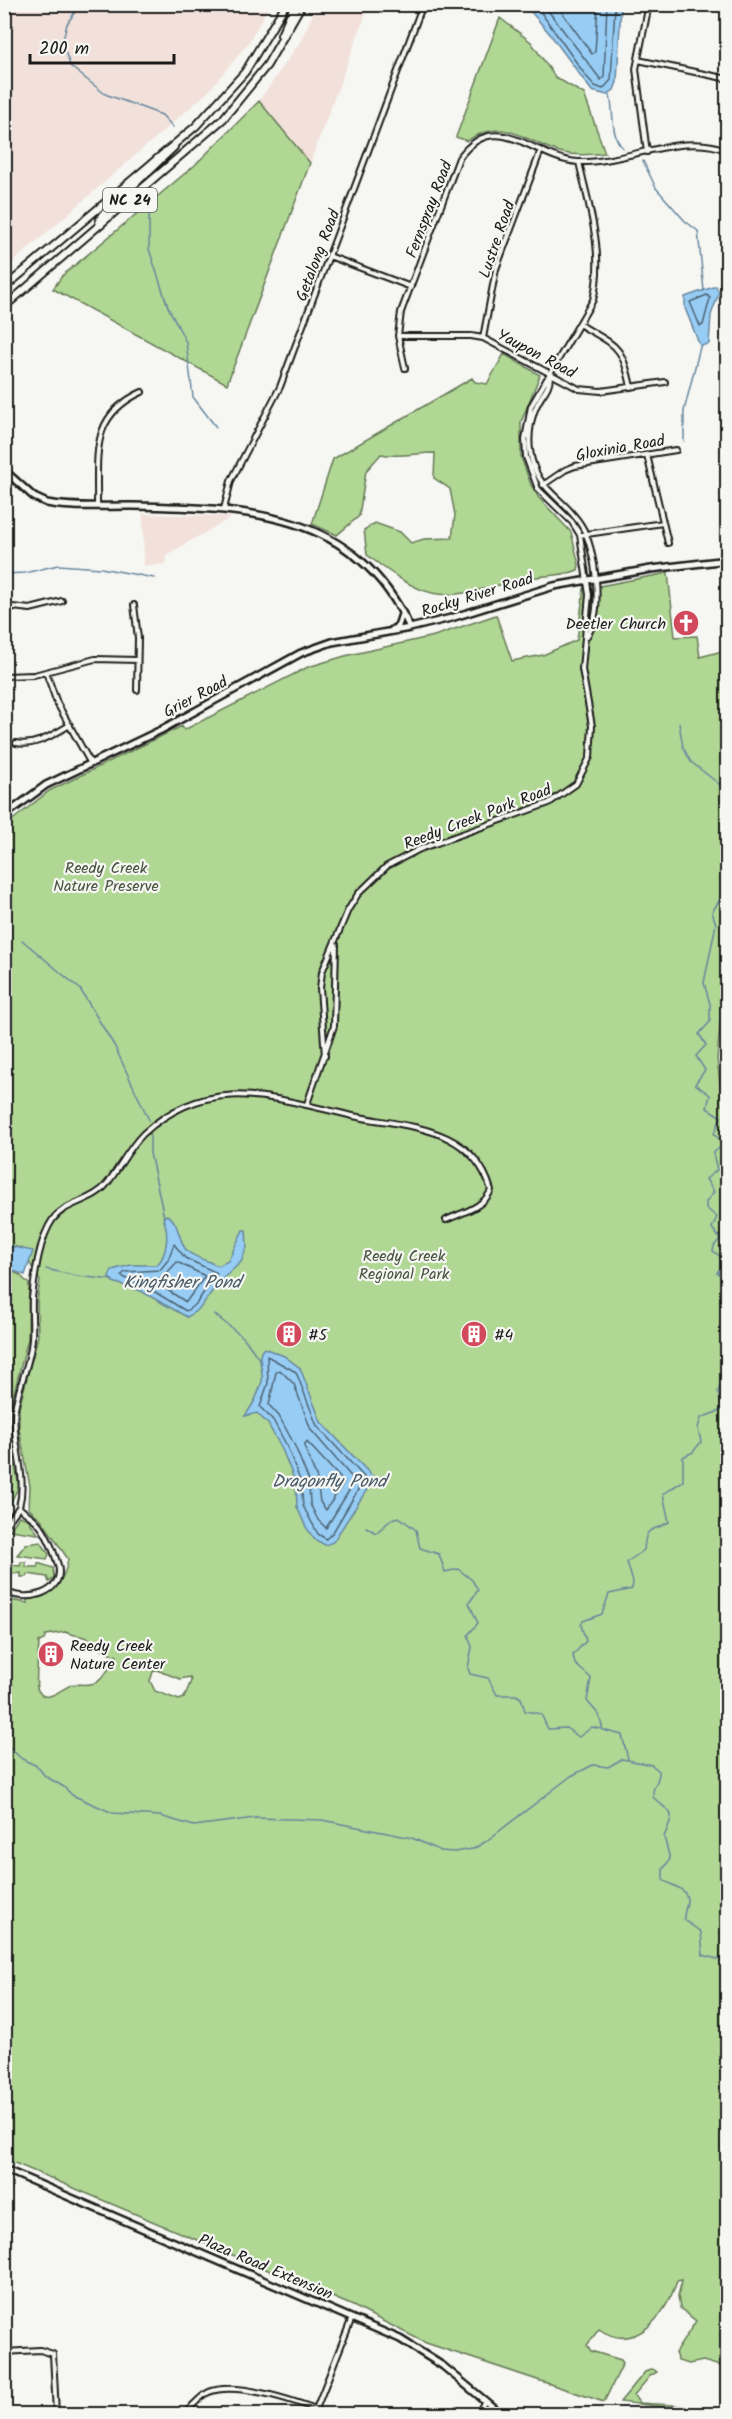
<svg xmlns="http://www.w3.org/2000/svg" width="732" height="2419" font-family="Kalam,sans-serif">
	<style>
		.built { fill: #f2e1da }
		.green { fill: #b0d793; stroke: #667a58; stroke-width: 1.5; fill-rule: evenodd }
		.water { fill: #97cdf5; stroke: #66869e; stroke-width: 1.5 }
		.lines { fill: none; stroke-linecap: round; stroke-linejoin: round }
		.shore { stroke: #4d6373; stroke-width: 1.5 }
		.stream { stroke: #66869e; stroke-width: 1.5 }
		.street-casing { stroke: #1c1c1c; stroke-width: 8 }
		.secondary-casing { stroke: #1c1c1c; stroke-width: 10 }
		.primary-casing { stroke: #1c1c1c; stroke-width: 10 }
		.street { stroke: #f6f6f2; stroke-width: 4 }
		.secondary { stroke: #f6f6f2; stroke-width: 5 }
		.primary { stroke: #f6f6f2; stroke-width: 6 }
		.labels { text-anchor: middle; stroke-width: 4.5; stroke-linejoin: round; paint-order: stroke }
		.shield { fill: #f6f6f2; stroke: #5d5d5c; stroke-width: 1.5 }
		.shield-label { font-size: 15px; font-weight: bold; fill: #1c1c1c }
		.street-label { font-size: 16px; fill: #1c1c1c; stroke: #f6f6f2 }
		.poi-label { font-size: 16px; fill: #1c1c1c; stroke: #f6f6f2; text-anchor: start }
		.park-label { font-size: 16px; fill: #485440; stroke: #f6f6f2 }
		.water-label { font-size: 18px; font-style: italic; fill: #475a68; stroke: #f6f6f2 }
	</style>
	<rect width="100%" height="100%" fill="#f6f6f2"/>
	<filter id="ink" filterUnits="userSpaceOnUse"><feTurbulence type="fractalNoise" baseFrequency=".0167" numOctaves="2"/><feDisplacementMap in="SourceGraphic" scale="12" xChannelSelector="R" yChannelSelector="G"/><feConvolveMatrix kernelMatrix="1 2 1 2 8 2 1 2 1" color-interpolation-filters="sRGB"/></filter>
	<g filter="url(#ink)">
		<!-- built -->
		<path class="built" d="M5,4H270V5L249,42L208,92L5,269Z
			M317,5H369L310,163L259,101L300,42Z
			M143,514L223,516L232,517L166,555V564L144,566Z"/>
		<!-- green -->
		<path class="green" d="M500,18L531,42L555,77L584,94L605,153C591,155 577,156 563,153C526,144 507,114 467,141L456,137Z
			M259,101L310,163L227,384L53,289L62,276L195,165Z
			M504,354L540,375L521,422V457L531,485L539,498L571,532L579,565L578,570C562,577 540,575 524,579C443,598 437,609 367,555L364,530L375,523L400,532L411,543L424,539L452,538L455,515L450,489L434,478L435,453C415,453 399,458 381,454L366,471L359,516L337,535L312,524L333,459L472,378L475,382L487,384Z
			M668,573L675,637L697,636L700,657L722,651L728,702V973H725L717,1059L721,1090L728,1088L727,2368L703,2361L689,2364L678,2361L675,2353L696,2321L680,2308L678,2296L682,2280L677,2281C666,2314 636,2355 599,2329L587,2345L591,2351L621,2360L623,2363L604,2402L426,2343L351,2305L5,2159L4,1599L28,1603L27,1600C54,1593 64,1584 68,1559L41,1519L29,1509L30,1486L19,1429V1408L38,1336L37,1300L40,1281L21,1248L5,1245V826L49,791L182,726L184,730L308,667L345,656L434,636L496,615L512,661L543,655L577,640L584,589ZM65,1632C75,1636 87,1636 95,1641L96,1647L117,1656C112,1664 105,1677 97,1682C88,1687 78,1682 69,1686C60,1690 44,1706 37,1688C35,1681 39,1651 39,1642L44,1640L46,1635ZM154,1669L180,1679L190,1677L191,1681L184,1698L179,1700L155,1691L150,1681Z
			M5,1268L20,1275L29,1284L28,1339L10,1408V1440L19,1486L5,1514Z
			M19,1516L28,1519L38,1534L10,1530Z
			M41,1542L49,1554L47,1559L17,1555L26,1544Z
			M4,1560L12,1561V1565L20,1566L21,1562H26V1567H38V1563L53,1568L54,1578L49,1582L47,1577L28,1574L27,1577H21V1573L5,1575Z
			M653,2369L657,2372L650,2376L634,2395L639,2403L673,2405L727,2414L620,2402L645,2372Z"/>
		<!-- water -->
		<path class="water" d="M529,5H621L617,82L614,90L607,95L592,91L550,34L531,12Z
			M716,286L719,293L711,315L709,344L700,346L685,308V297Z
			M166,1215C180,1220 178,1242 187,1251C195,1258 209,1261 218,1266L228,1261L243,1230H246L247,1247L241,1262L219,1282L200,1308L187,1317L141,1291L113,1282L109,1277L112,1270L131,1265H157C168,1254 169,1232 163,1218Z
			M5,1245L33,1251L25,1275L5,1268Z
			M264,1348L284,1356L300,1368L321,1422L373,1477L370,1485L333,1542L325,1545L314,1539L306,1527L297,1507L296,1484L282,1449L268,1424L257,1413L245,1416C253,1405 259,1394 262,1381C264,1369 255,1357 264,1348Z"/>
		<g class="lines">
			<!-- shore -->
			<path class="shore" d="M535,4L586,76L595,86L603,89L611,80L615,4
				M543,4L601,80L604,77L607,4
				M556,4L592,54L595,52L598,4
				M707,295L710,298L703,325L700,326L690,302Z
				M174,1244L185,1258L217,1273L196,1304L186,1311L150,1289L121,1276L125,1272L160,1270L168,1260Z
				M177,1262L205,1276L186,1302L155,1282L166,1274Z
				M267,1356L296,1372L317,1426L365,1478L333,1532L326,1539L318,1534L303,1506L301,1483L287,1446L273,1420L260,1407L268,1383Z
				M280,1370L294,1384L311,1430L355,1481L326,1528L318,1520L310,1504L309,1481L294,1444L279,1416L269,1405L276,1372Z
				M307,1442L344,1482L326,1510L320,1502L317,1479L304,1446Z"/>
			<!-- stream -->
			<path class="stream" d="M80,4L67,24L62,44L71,67L105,94L162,115L173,127
				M609,92C615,109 609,135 623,148
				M643,161L656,188L685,221L698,231L704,291
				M149,194V249L168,307L186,342L193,397L216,427
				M684,441V411L700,347
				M4,574L25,573L58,565L101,568L154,578
				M679,723L683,747L691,762L728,791
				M728,887L712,912L716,924L704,983L710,1004V1022L699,1034L706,1045L696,1056L705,1070L695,1084L710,1095L707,1108L721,1117L714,1134L722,1142V1146L713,1153L717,1170L706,1179L714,1192L706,1202V1208L717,1217L712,1228L720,1239L714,1246L713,1251L725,1260L717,1273L728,1279
				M22,940L80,989L115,1047L149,1120
				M150,1135V1153L164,1217
				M46,1269L77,1276L113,1280
				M214,1314L244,1338L262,1363
				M366,1527L376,1533L392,1519L399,1517L416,1530L420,1548L439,1554L445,1572L458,1569L472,1580L478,1590L469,1603L478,1623L468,1635L472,1647L468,1668L470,1674L488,1678L497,1695H516L521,1698L525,1711L541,1714L548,1729L566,1728L579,1737L592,1727L601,1729
				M4,1743L22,1759L37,1766L45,1776L64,1787L72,1795L113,1813L160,1816L194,1826L255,1818L322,1820L412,1838L441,1851L454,1852L473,1849L485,1842L571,1776L593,1765L608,1767L622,1759L652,1765L659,1771C660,1781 651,1787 653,1797C673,1817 676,1808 664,1837L670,1859L663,1869V1880C672,1886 687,1888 687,1900C687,1907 683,1913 684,1920L701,1932L703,1955L717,1959L728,1958
				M628,1759L622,1735L603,1730L599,1715L587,1701L591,1678L575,1664L573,1655L586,1641L581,1625L583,1621L602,1614L609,1594L632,1589L633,1582L627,1562L644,1550C646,1524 651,1533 669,1522L663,1494L683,1481V1457L693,1452L701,1442L698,1428L701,1418L722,1410L723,1406L718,1392L720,1386L728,1385"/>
			<defs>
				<path id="street" d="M638,60L728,79
					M647,152L636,69L649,4
					M727,181L728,180
					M329,256L411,287
					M579,324C615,346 622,343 631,387
					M398,336H471L483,338L579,389L601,391L665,382
					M483,338L496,269L541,150
					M405,368L398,336L401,312L459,158C497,106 533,159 578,162C624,164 685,130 728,151
					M550,376C550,387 544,392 539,401C531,415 528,435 530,450C535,491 563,496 581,525C596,548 604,612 587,636
					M647,455L668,543
					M543,485L565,470L575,466L676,450
					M97,505C98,455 89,416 142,392
					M224,509L231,481L280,387L423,4
					M580,535L663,523
					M134,605L138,638L137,690
					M4,606L30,609L62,601
					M46,672L57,703L91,764
					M4,676L34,675L95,659L137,660
					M16,743C36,747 54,734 70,725
					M325,1056L320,988L322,972L348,910L358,894L387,866L420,849L549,803L576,784L590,757L592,726L582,669L589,595L580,535L572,522L538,489L526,457L525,439L531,406L593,300C605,253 589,207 579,162
					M307,1104L334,1026L336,945
					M19,1507C28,1474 11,1442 15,1409C18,1388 28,1368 31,1347C34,1331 31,1314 32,1298C35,1274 39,1239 53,1219C66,1202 93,1201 106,1185C119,1169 128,1149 143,1134C209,1072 277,1099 353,1116C406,1127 472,1125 491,1190C485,1207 461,1213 446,1220
					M4,1527L19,1507C24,1513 32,1516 37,1522C46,1532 54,1552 58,1565C66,1594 23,1604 4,1590
					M4,2352L40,2350L53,2354L56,2414
					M185,2414C192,2406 199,2397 209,2392C236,2381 291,2400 316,2409
					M314,2414L352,2318
					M478,2414L485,2400"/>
				<path id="secondary" d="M4,470L34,497L47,503C73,508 102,506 129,506C244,508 355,509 410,628
					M392,630L398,626L402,614
					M4,816L46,785L161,730L301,653L332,642L410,628L451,618L554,586L651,569L728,560
					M4,2169L400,2339L443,2366L501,2414"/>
				<path id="primary" d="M281,35L295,4
					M101,225L99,221L102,215L174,147
					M4,288L196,126L245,72L286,4
					M4,307L223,119L267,65L302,4"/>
			</defs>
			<!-- street casing -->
			<use href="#street" class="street-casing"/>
			<!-- secondary casing -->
			<use href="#secondary" class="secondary-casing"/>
			<!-- primary casing -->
			<use href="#primary" class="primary-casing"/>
			<!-- street -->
			<use href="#street" class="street"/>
			<!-- secondary -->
			<use href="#secondary" class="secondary"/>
			<!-- primary -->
			<use href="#primary" class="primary"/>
		</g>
	</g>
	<!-- icons -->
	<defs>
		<symbol id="church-disc" viewBox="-11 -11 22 22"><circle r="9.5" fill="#d1495b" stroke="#f6f6f2"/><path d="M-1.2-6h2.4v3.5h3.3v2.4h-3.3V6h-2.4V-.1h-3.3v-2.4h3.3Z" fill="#fff"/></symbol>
		<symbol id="building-disc" viewBox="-11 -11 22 22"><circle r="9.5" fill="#d1495b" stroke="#f6f6f2"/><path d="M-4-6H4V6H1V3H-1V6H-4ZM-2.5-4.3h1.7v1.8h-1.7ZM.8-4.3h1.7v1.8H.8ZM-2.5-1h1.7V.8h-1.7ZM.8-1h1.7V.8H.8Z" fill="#fff"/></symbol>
	</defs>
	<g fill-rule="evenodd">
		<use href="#church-disc" x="671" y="608" width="30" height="30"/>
		<use href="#building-disc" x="274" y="1319" width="30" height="30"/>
		<use href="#building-disc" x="459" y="1319" width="30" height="30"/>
		<use href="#building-disc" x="36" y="1639" width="30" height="30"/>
	</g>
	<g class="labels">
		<!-- shield labels -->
		<rect class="shield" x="103" y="188" width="54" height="24" rx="4.5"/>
		<g class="shield-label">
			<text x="130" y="205">NC 24</text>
		</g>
		<!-- street labels -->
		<g class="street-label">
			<text transform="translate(428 209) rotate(-69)" y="6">Fernspray Road</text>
			<text transform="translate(496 239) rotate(-71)" y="6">Lustre Road</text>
			<text transform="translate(317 255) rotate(-69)" y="6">Getalong Road</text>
			<text transform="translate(537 353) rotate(28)" y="6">Yaupon Road</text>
			<text transform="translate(620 447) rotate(-10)" y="6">Gloxinia Road</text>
			<text transform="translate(477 594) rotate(-17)" y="6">Rocky River Road</text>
			<text transform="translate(195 696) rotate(-28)" y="6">Grier Road</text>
			<text transform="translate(477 816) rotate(-21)" y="6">Reedy Creek Park Road</text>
			<text transform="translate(266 2266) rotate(23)" y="6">Plaza Road Extension</text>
		</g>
		<!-- poi labels -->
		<g class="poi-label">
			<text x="666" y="629" text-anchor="end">Deetler Church</text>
			<text x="308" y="1340">#5</text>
			<text x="494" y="1340">#4</text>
			<text x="70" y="1651">Reedy Creek<tspan x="70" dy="18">Nature Center</tspan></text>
		</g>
		<!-- park labels -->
		<g class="park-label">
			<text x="106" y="873">Reedy Creek<tspan x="106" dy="18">Nature Preserve</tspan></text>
			<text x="404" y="1261">Reedy Creek<tspan x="404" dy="18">Regional Park</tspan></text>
		</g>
		<!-- water labels -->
		<g class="water-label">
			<text x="182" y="1288">Kingfisher Pond</text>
			<text x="329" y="1487">Dragonfly Pond</text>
		</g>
	</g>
	<!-- margin -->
	<rect width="732" height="2419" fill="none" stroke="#f6f6f2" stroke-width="24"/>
	<rect x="12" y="12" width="708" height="2395" fill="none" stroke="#1c1c1c" stroke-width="2" filter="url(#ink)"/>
	<!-- scale -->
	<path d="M30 54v9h144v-9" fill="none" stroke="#1c1c1c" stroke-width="3"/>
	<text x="39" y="54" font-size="18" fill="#1c1c1c" stroke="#f6f6f2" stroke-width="4.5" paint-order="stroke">200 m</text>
</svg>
